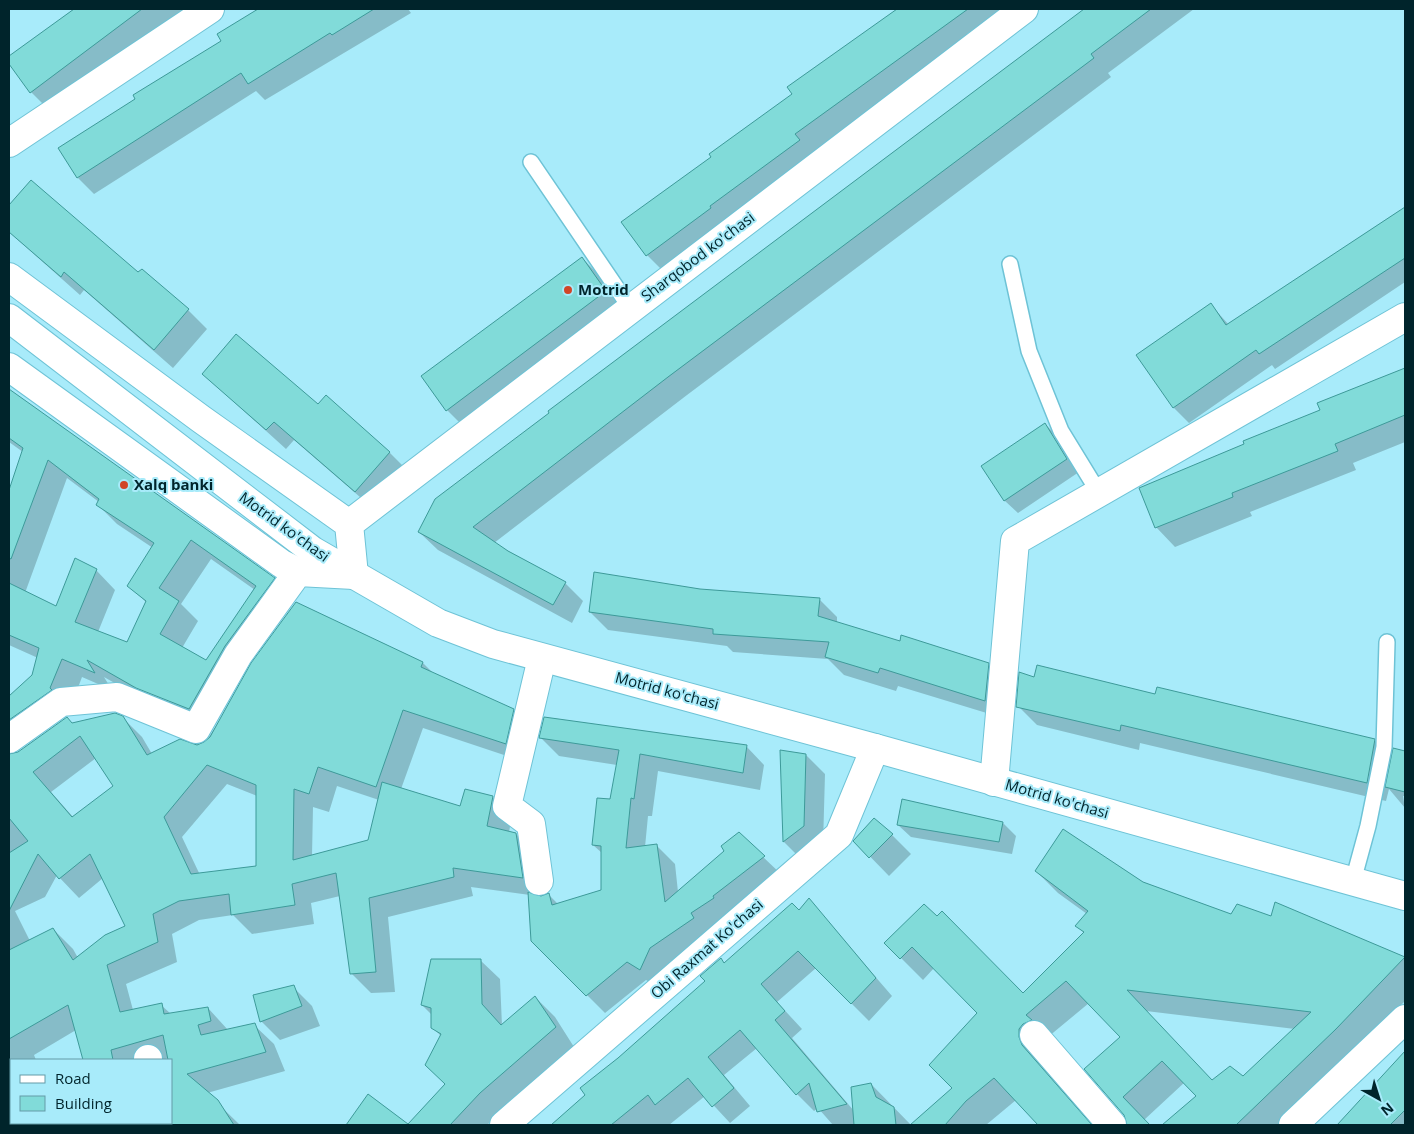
<svg xmlns="http://www.w3.org/2000/svg" width="1414" height="1134" font-family="'Open Sans',sans-serif">
	<style>
		.shadow { fill: #0003; fill-rule: evenodd }
		.building { fill: #81dbd9; stroke: #3d9a99; fill-rule: evenodd }
		.lines { fill: none; stroke-linecap: round; stroke-linejoin: round }
		.service-casing { stroke: #6ec3d6; stroke-width: 18 }
		.minor-casing { stroke: #6ec3d6; stroke-width: 30 }
		.primary-casing { stroke: #6ec3d6; stroke-width: 30 }
		.service { stroke: #fff; stroke-width: 15 }
		.minor { stroke: #fff; stroke-width: 28 }
		.primary { stroke: #fff; stroke-width: 28 }
		.poi-dot { fill: #d14628; stroke: #a8ebfa; stroke-width: 2 }
		.labels { text-anchor: middle; stroke-width: 4; stroke-linejoin: round; paint-order: stroke }
		.street-label { font-size: 15px; fill: #00242b; stroke: #a8ebfa }
		.poi-label { font-size: 15px; font-weight: bold; fill: #00242b; stroke: #a8ebfa; text-anchor: start }
	</style>
	<rect width="100%" height="100%" fill="#a8ebfa"/>
	<!-- shadow -->
	<path class="shadow" d="M74,9H188L50,111L31,92L9,62V58Z
		M260,9H408L411,13L265,100L256,91L94,194L78,178L137,100L223,41L218,34Z
		M898,9H1002L967,34L971,40L666,274L647,255L713,157L794,94L789,88Z
		M1086,9H1194L1108,73L1111,77L687,395L494,543L565,583L583,601L572,623L438,550L419,532L551,413L550,411Z
		M31,182L138,274L188,310L207,329L173,368L84,290L80,295L9,232V207Z
		M1405,207V282L1275,369L1272,365L1189,423L1174,408L1211,305L1229,325Z
		M582,258L601,277L625,310L466,429L447,410Z
		M1405,369V442L1353,463L1356,470L1250,512L1252,516L1175,547L1156,527L1321,411L1318,403Z
		M203,374L318,406L389,452L409,472L375,510L294,440L286,449Z
		M9,390L274,579L293,598L244,665L209,728L157,707L104,677L112,690L82,677L70,709L14,752V755L72,724L122,717L142,737L152,754L205,743L296,603L423,663L435,675L513,710L533,729L525,762L423,728L401,789L460,808L493,797L512,816L509,832L516,834L535,853L542,897L549,895L559,905L602,891V853L593,845L611,801L617,765L559,756L541,738L746,746L764,765L760,790L658,771L652,816H648L645,847L657,846L675,864L678,892L726,852L739,834L782,875L658,987L646,980L605,1013L532,940L530,895L471,887L473,896L388,917L395,992L371,993L351,973L340,896L311,903L314,924L252,934L233,915L199,920L172,934L177,962L126,984L133,1010L161,1005L171,1014L208,1008L228,1030L254,1025L274,1044L285,1071L207,1093L240,1125H148L149,1123H171V1060L169,1058L162,1060H84L76,1030L34,1055L36,1060H11V1106L9,1108V697L33,676L38,658L9,645V493L23,452L9,442ZM67,478L99,502L98,505L117,524L153,548L129,586L147,603L128,644L98,632L115,590L96,570L57,607L25,593ZM211,559L255,590L207,662L182,648L198,621L181,604ZM96,758L115,786L73,817L51,792ZM227,784L257,796L258,867L200,875L182,837ZM337,786L379,800L369,841L312,856L313,807L329,812ZM57,875L79,898L103,878L127,927L78,958L73,949L53,929L30,941L15,911L45,897Z
		M1045,424L1058,437L1079,472L1018,513L1005,501L983,466Z
		M700,590L819,599L837,617V623L901,643L988,664L1006,682L1003,718L898,686L896,691L844,675L828,659L733,652L727,646L608,630L590,612Z
		M1035,679L1156,695L1374,740L1393,758L1394,750L1405,753V796H1403L1405,808L1389,789L1386,801L1140,743L1139,750L1037,725L1018,706Z
		M781,752L806,755L825,774L823,845L803,861L784,842Z
		M1003,823L1016,836L1012,854L911,837L898,825Z
		M892,835L911,854L889,876L855,841Z
		M1036,871L1142,883L1231,916L1404,958L1405,1001L1281,1125H1163L1198,1096L1185,1082L1144,1120L1149,1125H1128L1125,1114L1085,1069L1122,1037L1089,1003L1048,1037L1040,1061L1044,1069L1093,1125H1040L1016,1100L986,1125H912L953,1088L978,1013L934,968L923,980L886,943L924,906L1023,994L1084,933L1077,926L1087,914L1058,893ZM1146,1011L1295,1029L1243,1078L1212,1081Z
		M809,900L892,996L869,1021L816,968L777,1002L802,1029L792,1038L854,1111L871,1084L911,1125H833L818,1108L814,1111L797,1094L757,1048L724,1075L750,1106L730,1123L705,1096L669,1125H553L587,1095L619,1059L725,964L799,911Z
		M480,960L500,979L502,1026L535,997L555,1017L574,1047L487,1125H347L369,1096L408,1125L446,1085L441,1036L432,1027V1015L422,1005Z
		M293,987L312,1006L320,1026L280,1040L261,1021Z
		M1405,1053V1125H1339Z
		M48,1123H143V1125H45Z"/>
	<!-- building -->
	<path class="building" d="M74,9H142L30,93L9,64V56Z
		M258,9H374L332,35L330,33L248,84L241,73L77,178L58,148L135,99L133,95L221,41L217,34Z
		M897,9H968L795,134L800,140L710,206L711,208L646,256L621,222L711,157L709,154L792,94L787,87Z
		M1084,9H1151L1091,54L1094,58L668,377L473,527L508,551L566,582L553,605L418,532L435,499L549,413L548,411Z
		M31,180L138,272L142,269L189,309L154,350L64,272L61,277L9,232V205Z
		M1405,207V258L1259,354L1256,350L1173,408L1136,355L1211,303L1226,325Z
		M582,257L606,291L446,411L421,376Z
		M236,334L318,404L326,395L390,452L355,492L274,422L266,430L202,374Z
		M1405,368V415L1335,444L1338,451L1232,493L1233,497L1155,528L1139,488L1244,444L1243,441L1320,410L1317,403Z
		M9,389L275,578L225,646L189,709L136,688L87,660L95,673L62,659L50,688L52,690L9,720V696L32,675L39,648L9,635V583L56,606L75,558L97,569L75,622L127,642L146,601L127,586L154,543L96,505L99,499L48,460L11,559L9,558V490L23,448L9,438ZM191,540L256,586L206,660L160,634L179,601L159,588Z
		M1045,423L1067,459L1004,501L981,466Z
		M594,572L700,589L820,598L818,616L900,641L901,635L989,663L985,701L880,668L878,673L825,657L829,642L713,634V629L589,612Z
		M296,602L423,662L421,667L514,709L506,744L403,710L376,787L318,767L309,794L294,789L293,860L368,840L382,782L460,806L465,789L493,796L487,826L516,833L523,878L453,868L454,877L369,898L376,972L350,974L336,873L292,884L295,905L231,915L229,894L179,901L153,914L158,942L107,965L120,1012L162,1003L164,1014L208,1007L211,1021L198,1025L201,1035L255,1023L266,1052L187,1074L218,1100L234,1125H171V1060H168L163,1035L111,1050L113,1060H83L68,1005L9,1039V950L53,928L73,960L105,935L125,926L90,854L59,879L38,854L9,911V853L28,841L9,818V754L18,752L67,717L72,723L115,713L123,716L147,755L180,739L197,745L204,742L210,737L251,663ZM80,736L113,786L72,817L33,772ZM207,765L256,785V866L191,874L164,817Z
		M1037,665L1155,694L1157,687L1375,739L1367,783L1121,725L1120,731L1016,707L1019,672L1034,677Z
		M544,717L747,745L743,773L640,754L634,799L631,798L626,848L657,844L665,902L724,851L721,846L739,832L765,856L713,896L714,898L691,913L694,918L650,948L640,970L627,962L586,996L531,941L528,892L541,896L549,893L552,905L601,890V846L592,845L597,798L610,799L619,750L539,738Z
		M1393,748L1405,751V792L1385,787Z
		M780,750L806,754L804,826L783,842Z
		M902,799L1003,822L999,842L897,825Z
		M874,818L893,834L869,858L853,841Z
		M1063,829L1143,882L1231,914L1237,904L1271,916L1275,902L1405,957L1336,1029L1236,1125H1162L1196,1096L1162,1061L1123,1097L1150,1125H1127L1124,1115L1084,1069L1120,1037L1066,981L1026,1015L1032,1020L1023,1024L1019,1029V1037L1022,1045L1092,1125H1038L994,1078L966,1101L945,1125H910L952,1088L929,1065L977,1013L912,947L900,959L884,943L924,904L937,916L942,911L1023,993L1084,932L1075,926L1088,911L1035,871ZM1127,990L1311,1012L1243,1076L1230,1066L1212,1080Z
		M809,898L876,978L851,1004L798,951L761,984L785,1011L775,1020L847,1104L817,1112L809,1083L796,1095L740,1030L708,1057L734,1088L712,1107L688,1078L655,1105L648,1095L611,1125H551L585,1095L580,1088L618,1058L705,981L700,976L721,958L724,963L792,903L799,910Z
		M431,959H481L482,1004L501,1025L535,996L556,1027L480,1093L450,1125H346L368,1094L408,1124L445,1084L425,1065L441,1034L431,1028V1008L421,1005Z
		M294,985L302,1006L260,1022L253,995Z
		M1405,1051V1110L1390,1125H1337Z
		M871,1083L876,1097L894,1107L896,1125H854L851,1087Z"/>
	<g class="lines">
		<defs>
			<path id="service" d="M531,162L631,309
				M1010,264L1029,351L1061,431L1099,493
				M1353,881L1368,826L1384,747L1387,642"/>
			<path id="minor" d="M9,143L210,9
				M9,277L201,419L349,524L354,575L298,572L282,564L9,367
				M349,524L1024,9
				M9,739L61,702L117,697L196,729L238,655L298,572
				M994,782L1015,541L1405,317
				M539,881L531,824L507,806L542,658
				M1034,1035L1112,1125
				M148,1060V1059
				M127,1125L128,1123
				M504,1125L839,835L875,748
				M1293,1125L1405,1019"/>
			<path id="primary" d="M9,318L313,551L438,623L493,644L875,748L1405,896"/>
		</defs>
		<!-- service casing -->
		<use href="#service" class="service-casing"/>
		<!-- minor casing -->
		<use href="#minor" class="minor-casing"/>
		<!-- primary casing -->
		<use href="#primary" class="primary-casing"/>
		<!-- service -->
		<use href="#service" class="service"/>
		<!-- minor -->
		<use href="#minor" class="minor"/>
		<!-- primary -->
		<use href="#primary" class="primary"/>
	</g>
	<!-- markers -->
	<g class="poi-dot">
		<circle cx="568" cy="290" r="5"/>
		<circle cx="124" cy="485" r="5"/>
	</g>
	<g class="labels">
		<!-- street labels -->
		<g class="street-label">
			<text transform="translate(698 257) rotate(-37)" y="5">Sharqobod ko'chasi</text>
			<text transform="translate(284 527) rotate(36)" y="5">Motrid ko'chasi</text>
			<text transform="translate(667 691) rotate(15)" y="5">Motrid ko'chasi</text>
			<text transform="translate(1057 799) rotate(16)" y="5">Motrid ko'chasi</text>
			<text transform="translate(707 949) rotate(-41)" y="5">Obi Raxmat Ko'chasi</text>
		</g>
		<!-- poi labels -->
		<g class="poi-label">
			<text x="578" y="295">Motrid</text>
			<text x="134" y="490">Xalq banki</text>
		</g>
	</g>
	<!-- border -->
	<rect width="1414" height="1134" fill="none" stroke="#00242b" stroke-width="20"/>
	<!-- legend -->
	<rect x="10" y="1059" width="162" height="65" fill="#a8ebfa" stroke="#659ba7"/>
	<rect x="20" y="1075" width="25" height="8" fill="#ffffff" stroke="#659ba7"/>
	<text x="55" y="1084" font-size="15" fill="#00242b">Road</text>
	<rect x="20" y="1096" width="25" height="15" fill="#81dbd9" stroke="#659ba7"/>
	<text x="55" y="1109" font-size="15" fill="#00242b">Building</text>
	<!-- north arrow -->
	<g transform="translate(1379 1099) rotate(141)" stroke="#a8ebfa" stroke-width="4" paint-order="stroke">
	<path d="M0-4L9 19L0 12L-9 19Z" fill="#00242b"/>
	<text y="-8" font-size="14" font-weight="bold" text-anchor="middle" fill="#00242b">N</text>
	</g>
</svg>
